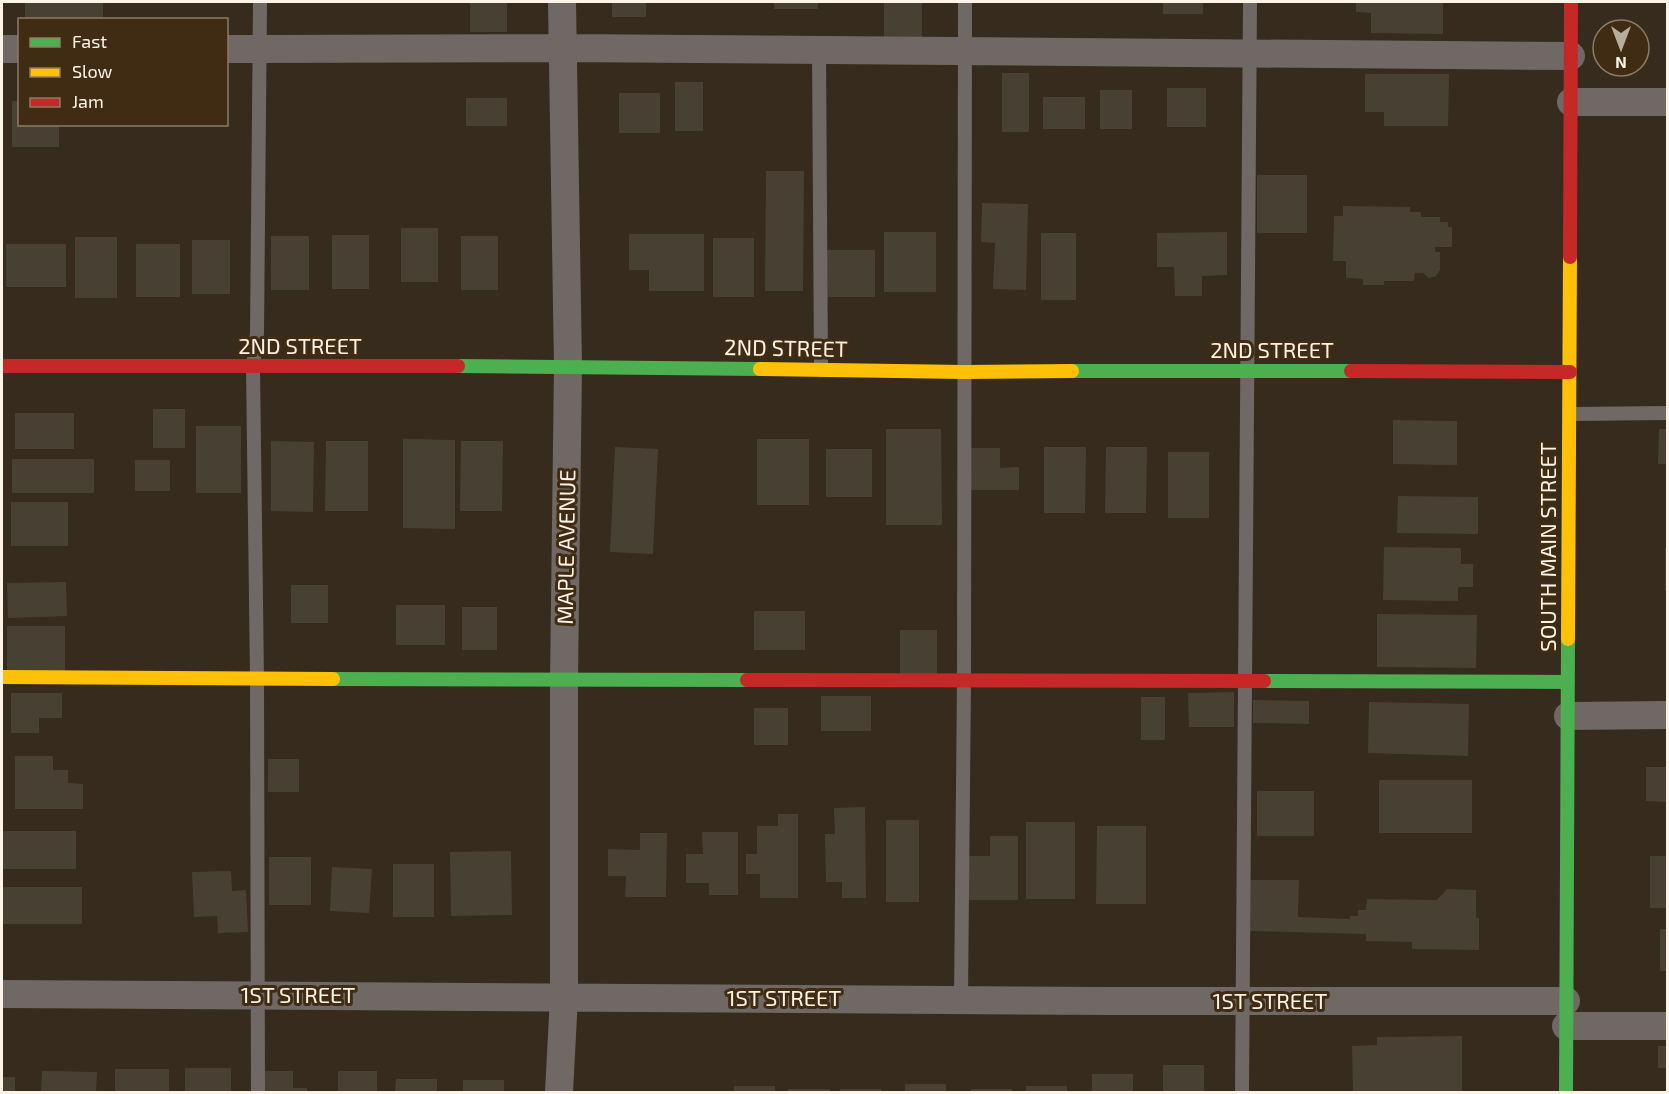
<svg xmlns="http://www.w3.org/2000/svg" width="1669" height="1094" font-family="'Exo 2',sans-serif">
	<style>
		.building { fill: #494034 }
		.lines { fill: none; stroke-linecap: round; stroke-linejoin: round }
		.lane { stroke: #6f6865; stroke-width: 14 }
		.street { stroke: #6f6865; stroke-width: 28 }
		.fast { stroke: #4caf50; stroke-width: 14 }
		.slow { stroke: #ffc107; stroke-width: 14 }
		.jam { stroke: #c62828; stroke-width: 14 }
		.labels { text-anchor: middle; stroke-width: 6; stroke-linejoin: round; paint-order: stroke }
		.street-label { font-size: 22px; fill: #fdf3e6; stroke: #402c12 }
	</style>
	<rect width="100%" height="100%" fill="#362b1c"/>
	<!-- building -->
	<path class="building" d="M25,2H103V20H25Z
		M470,2H507V32H470Z
		M612,2H646V17H612Z
		M774,2H818V9H774Z
		M884,2H922V38H884Z
		M1163,2H1203V14H1163Z
		M1356,2H1443V34L1371,33V13L1356,12Z
		M1002,73H1029V132H1002Z
		M1365,74H1449L1448,126H1384V112H1365Z
		M675,82H703V131H675Z
		M1167,88H1206V127H1167Z
		M1100,90H1132V129H1100Z
		M619,93H660V133H619Z
		M1043,97H1085V129H1043Z
		M466,98H507V126H466Z
		M12,101H20V124H59V147H12Z
		M766,171H804L803,291H765Z
		M1257,175H1307V233H1257Z
		M982,203L1028,204L1026,290L993,289L995,243L981,242Z
		M1343,206L1410,207V212H1421V217H1440V222H1448V227H1452V247H1435V252H1440V270L1436,276L1429,278L1423,273H1415L1414,281H1384V285H1363V279L1346,278V261H1333L1334,216H1343Z
		M401,228H438V282H401Z
		M884,232H936V292H884Z
		M1227,232V275L1202,276V296H1175L1174,267H1157V233Z
		M1041,233H1076V300H1041Z
		M629,234H704V291H649V270H629Z
		M332,235H369V289H332Z
		M271,236H309V290H271Z
		M461,236H498V290H461Z
		M75,237H117V298H75Z
		M713,238H754V297H713Z
		M192,240H230V294H192Z
		M6,244H66V287H6Z
		M136,244H180V297H136Z
		M825,250H875V297H825Z
		M153,409H185V448H153Z
		M15,413H74V449H15Z
		M1393,420L1457,421V465L1393,464Z
		M196,426H241V493H196Z
		M886,429H941L942,525H886Z
		M1659,429H1668V468L1666,464H1658Z
		M403,439L455,440V529L403,528Z
		M757,439H809V505H757Z
		M271,441L314,442L313,512L271,511Z
		M326,441H368V511H325Z
		M461,441H503L502,511H460Z
		M615,447L658,449L653,554L610,552Z
		M1044,447H1086L1085,513H1044Z
		M1106,447H1147L1146,513H1105Z
		M970,448H1000V468L1019,467V490H971Z
		M826,449H872V497H826Z
		M1168,452H1209V518H1168Z
		M12,459H94V493H12Z
		M135,460H170V491H135Z
		M1398,496L1478,497V534L1397,533Z
		M11,502H68V546H11Z
		M1384,547L1461,548V564H1473V587H1458V601L1383,600Z
		M1665,548H1668V591H1665Z
		M66,582L67,616L8,618L7,583Z
		M291,585H328V623H291Z
		M396,605H445V645H396Z
		M462,607H497V650H462Z
		M754,611H805V650H754Z
		M1377,614L1477,615L1476,668L1377,667Z
		M7,626H65V671H7Z
		M900,630H937V674H900Z
		M1234,692V727H1189L1188,693Z
		M11,693H62V718H39V733H11Z
		M821,696H871V731H821Z
		M1141,697H1165V740H1141Z
		M1253,700L1309,701V724L1253,723Z
		M1369,702L1469,704L1468,756L1368,753Z
		M754,708H788V745H754Z
		M15,756H53V770H68V783L83,784V809H15Z
		M268,759H299V792H268Z
		M1646,767H1668V802L1646,801Z
		M1379,780H1472V833H1379Z
		M1257,791H1314V836H1257Z
		M865,807L866,898H842V882H826L825,834H835L834,808Z
		M778,814H798V898H760V874H746V854H757V826H778Z
		M886,820H919V902H886Z
		M1026,822H1075V899H1026Z
		M1097,826H1146V904H1096Z
		M2,831H76V869H2Z
		M702,832H738V895H709V883H686V854H703Z
		M640,833H667L666,897H625L626,876H608V849L640,850Z
		M990,836H1018V900H968V856H990Z
		M511,851L512,915L451,916L450,852Z
		M1650,856H1668V908H1650Z
		M269,857H311V905H269Z
		M393,864H434V917H393Z
		M332,867L372,869L369,913L330,911Z
		M231,871L232,891L246,890L248,932L218,933L217,916L194,917L192,872Z
		M1249,880H1299L1298,917L1350,919V916H1358V910H1366L1367,899L1437,900L1447,889L1476,890V918H1479V950L1412,949V942L1366,941V934L1248,931Z
		M2,887H82V924H2Z
		M1660,929H1668V971H1660Z
		M1462,1036V1092H1353L1352,1046L1377,1045V1037Z
		M1658,1046H1668V1068H1658Z
		M1163,1065H1204V1092H1163Z
		M185,1068H231V1092H185Z
		M115,1069H169V1092H115Z
		M42,1071L97,1072L96,1092H41Z
		M260,1071H293V1088H307V1092H260Z
		M338,1071H377V1092H338Z
		M1092,1074H1133V1092H1092Z
		M2,1077H15V1092H2Z
		M396,1079H437V1092H395Z
		M463,1080H504V1092H463Z
		M905,1084H946V1092H905Z
		M734,1086H775V1092H734Z
		M1026,1086H1067V1092H1026Z
		M788,1089H830V1092H788Z
		M840,1089H881V1092H840Z
		M971,1089H1012V1092H971Z"/>
	<g class="lines">
		<!-- lane -->
		<path class="lane" d="M819,50L821,370
			M1570,414L1668,413
			M961,1000L964,680L965,2
			M258,1092L257,678L253,367L257,333L260,2
			M1242,1092L1250,2"/>
		<!-- street -->
		<path class="street" d="M2,49H20
			M226,49L562,48L1571,56
			M1571,102H1668
			M1568,716L1668,715
			M2,994L1111,1001H1566
			M1566,1026H1668
			M559,1092L564,997V680L568,366L562,2"/>
		<!-- fast -->
		<path class="fast" d="M458,366L760,369
			M1072,371H1351
			M333,679L747,680
			M1264,681L1568,682
			M1566,1092L1568,639"/>
		<!-- slow -->
		<path class="slow" d="M760,369L964,372L1072,371
			M1568,639L1570,257
			M2,677L333,679"/>
		<!-- jam -->
		<path class="jam" d="M1570,257L1571,2
			M2,366H458
			M1351,371L1570,372
			M747,680L1264,681"/>
	</g>
	<g class="labels">
		<!-- street labels -->
		<g class="street-label">
			<text x="300" y="354">2ND STREET</text>
			<text transform="translate(786 348) rotate(1)" y="8">2ND STREET</text>
			<text x="1272" y="358">2ND STREET</text>
			<text transform="translate(566 547) rotate(-89)" y="8">MAPLE AVENUE</text>
			<text transform="translate(1548 547) rotate(-90)" y="8">SOUTH MAIN STREET</text>
			<text x="298" y="1003">1ST STREET</text>
			<text x="784" y="1006">1ST STREET</text>
			<text x="1270" y="1009">1ST STREET</text>
		</g>
	</g>
	<!-- border -->
	<rect width="1669" height="1094" fill="none" stroke="#fdf3e6" stroke-width="6"/>
	<!-- legend -->
	<rect x="18" y="18" width="210" height="108" fill="#402c12" stroke="#8c7c67" stroke-width="1.5"/>
	<rect x="30" y="38" width="30" height="9" fill="#4caf50" stroke="#8c7c67" stroke-width="1.5"/>
	<text x="72" y="48" font-size="18" fill="#fdf3e6">Fast</text>
	<rect x="30" y="68" width="30" height="9" fill="#ffc107" stroke="#8c7c67" stroke-width="1.5"/>
	<text x="72" y="78" font-size="18" fill="#fdf3e6">Slow</text>
	<rect x="30" y="98" width="30" height="9" fill="#c62828" stroke="#8c7c67" stroke-width="1.5"/>
	<text x="72" y="108" font-size="18" fill="#fdf3e6">Jam</text>
	<!-- north arrow -->
	<g transform="translate(1621 48) rotate(180)"><circle r="28" fill="#402c12" stroke="#8c7c67" stroke-width="1.5"/>
	<path d="M0-4.5L10 22L0 15L-10 22Z" fill="#b7ad9f"/>
	<text y="-9" font-size="16" font-weight="bold" text-anchor="middle" fill="#fdf3e6">N</text>
	</g>
</svg>
